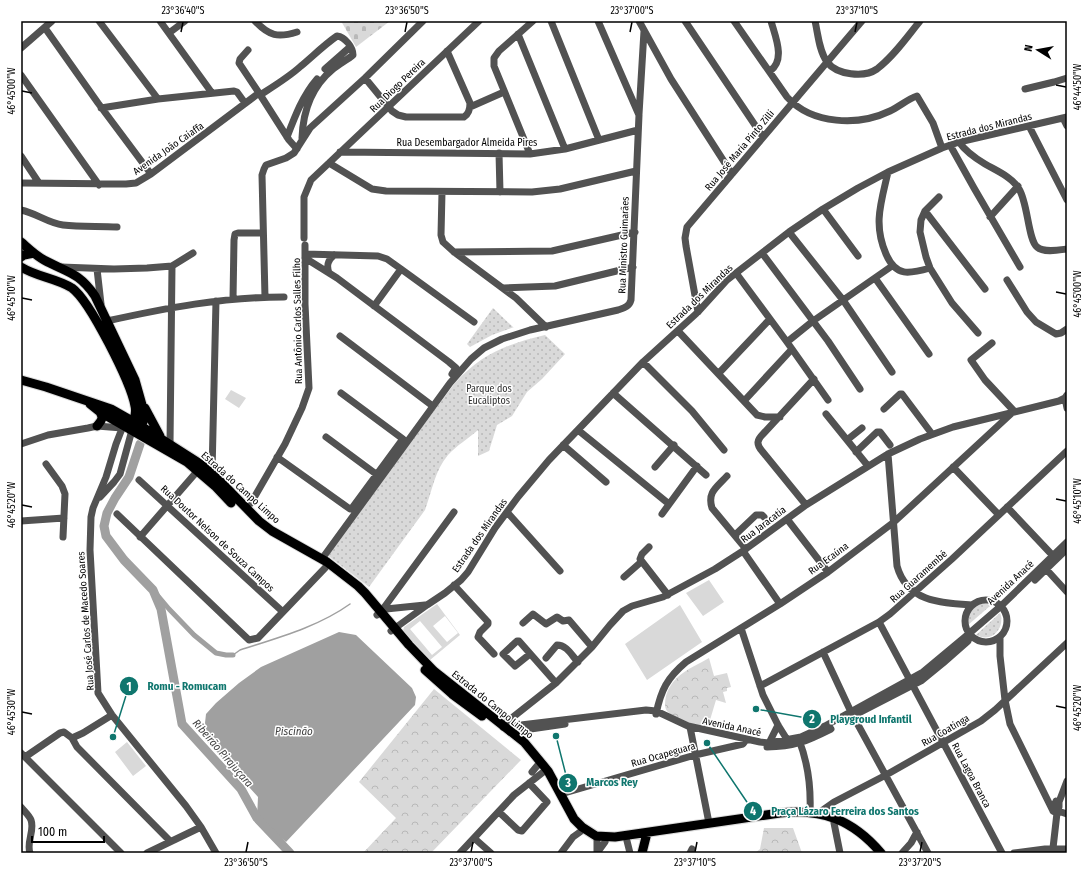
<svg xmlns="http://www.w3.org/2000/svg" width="1088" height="874" font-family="'Fira Sans Condensed',sans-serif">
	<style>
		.grass { fill: url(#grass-dots) }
		.forest { fill: url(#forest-crowns) }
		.cemetery { fill: url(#cemetery-stones) }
		.pitch { fill: #d9d9d9; fill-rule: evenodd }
		.water { fill: #a0a0a0 }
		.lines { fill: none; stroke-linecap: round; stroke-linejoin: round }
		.stream { stroke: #a0a0a0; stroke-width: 1.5 }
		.canal { stroke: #a0a0a0; stroke-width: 5 }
		.river { stroke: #a0a0a0; stroke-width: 9 }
		.major-casing { stroke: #dbdbdb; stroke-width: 11 }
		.minor { stroke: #525252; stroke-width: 7 }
		.major { stroke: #000; stroke-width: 9 }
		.ticks { fill: none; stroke: #000; stroke-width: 1.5 }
		.labels { text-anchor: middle; stroke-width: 3; stroke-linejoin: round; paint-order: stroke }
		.street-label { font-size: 10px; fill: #000; stroke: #fff }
		.park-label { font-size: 10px; fill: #303030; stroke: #fff }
		.water-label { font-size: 11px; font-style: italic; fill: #414141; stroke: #fff }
		.leader { fill: none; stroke: #0f766e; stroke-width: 1.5 }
		.callout-dot { fill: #0f766e; stroke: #fff; stroke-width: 1.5 }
		.mark-label { font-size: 12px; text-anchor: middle; font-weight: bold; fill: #fff }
		.callout-label { font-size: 11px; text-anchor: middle; font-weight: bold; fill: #0f766e; stroke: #fff; stroke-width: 3; stroke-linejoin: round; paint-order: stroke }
		.neatline { fill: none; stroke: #000; stroke-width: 1.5 }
		.ticks-label { font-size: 10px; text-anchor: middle; fill: #000 }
	</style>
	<defs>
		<pattern id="grass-dots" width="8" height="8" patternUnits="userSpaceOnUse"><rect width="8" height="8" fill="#d9d9d9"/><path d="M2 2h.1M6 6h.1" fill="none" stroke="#b8b8b8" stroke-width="1.8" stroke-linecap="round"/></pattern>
		<pattern id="forest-crowns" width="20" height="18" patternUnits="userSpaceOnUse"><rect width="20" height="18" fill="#d9d9d9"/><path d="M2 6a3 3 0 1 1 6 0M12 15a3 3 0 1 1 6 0" fill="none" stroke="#b8b8b8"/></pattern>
		<pattern id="cemetery-stones" width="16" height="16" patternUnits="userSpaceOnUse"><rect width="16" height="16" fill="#d9d9d9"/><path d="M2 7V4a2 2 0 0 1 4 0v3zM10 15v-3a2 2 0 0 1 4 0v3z" fill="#b8b8b8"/></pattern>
	</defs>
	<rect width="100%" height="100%" fill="#fff"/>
	<!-- grass -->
	<path class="grass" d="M493,308L513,327H514L492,335L470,347L467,344Z
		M545,335L565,354L542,379L527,392L512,416L497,425L489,451L478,456V430C468,439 457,445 448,455C435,470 432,491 425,510L369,587L326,554L455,383C481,354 507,344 545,335Z
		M978,603L988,604L990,606L968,625C964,615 969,607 978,603Z
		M1000,613C1004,622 999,634 989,637C984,638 980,637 976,635Z"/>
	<!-- forest -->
	<path class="forest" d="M709,658L714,676L727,673L731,687L727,688V691L723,692L726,703L716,700L707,730C694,726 676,722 667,711C664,707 665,701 666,696C673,674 690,669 709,658Z
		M434,689L521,760L431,853H363L396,818L359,782Z
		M764,828H793L802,853H755L760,849Z"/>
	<!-- cemetery -->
	<path class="cemetery" d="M341,21H390L356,47Z"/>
	<!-- pitch -->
	<path class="pitch" d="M231,390L246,398L239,408L225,399Z
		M709,580L724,602L703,616L686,593Z
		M437,604L460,635L430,660L407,637L403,631L404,627ZM445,616L458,633L447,642L433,626ZM420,621L442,647L432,655L410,629Z
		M680,605L702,642L647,680L625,644Z
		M127,742L146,766L133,776L115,752Z"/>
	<!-- water -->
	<path class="water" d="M339,632L356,635L412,688L416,697L415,705L286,842L257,818L258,797L207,741L204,732L206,714L216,703L239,683L261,667Z"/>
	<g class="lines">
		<!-- stream -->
		<path class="stream" d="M233,655L240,650C277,638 318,627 350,604"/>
		<!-- canal -->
		<path class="canal" d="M153,590L169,609L194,635L216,653L226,655H233"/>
		<!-- river -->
		<path class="river" d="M140,444L129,477L115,498L107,513L104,526L106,536L124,560L153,590L161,609L182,724L241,789L257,818L290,853"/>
		<defs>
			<path id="major" d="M21,242C28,248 35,255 44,260C66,272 79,272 95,296L135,380L144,412L143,422L138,429
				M21,257L24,255L34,253
				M21,267C37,277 56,278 72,288C90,301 131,383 135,406C137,414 134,420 132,427
				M21,380L46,387L111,409L141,426L199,463L212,473L259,521L272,531L327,562L358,586L365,593L409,645L434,671L524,742L548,771L574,819L582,827L596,836L615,837L780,813C822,808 853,820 881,853
				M90,404L100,412L187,462L215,486L231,503
				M145,408L160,436
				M97,426C101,421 104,419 100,412
				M425,670L452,694L482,716
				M642,853L647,833"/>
		</defs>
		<!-- major casing -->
		<use href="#major" class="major-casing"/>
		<!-- minor -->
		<path class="minor" d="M99,21L158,99L234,91L237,92L245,103
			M160,21L212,93
			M255,21C269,36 278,38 297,32
			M551,21L599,140
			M639,21L671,79L732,174
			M685,21L763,137
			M734,21L787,97C812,125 859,126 890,111C900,106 908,99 917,96L933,123L942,148
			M815,21C818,34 819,51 827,62C837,75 864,78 877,69C894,56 907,37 920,21
			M45,28L98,103L151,174
			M169,33L185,21
			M518,34L565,149
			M21,48L52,21
			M248,50L240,59L239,63L259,93
			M325,69L350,47
			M770,71C786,60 775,36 771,21
			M21,75L99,185
			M365,78L392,111L398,115L406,117H464C469,114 470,108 470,103L447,51
			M1025,89L1054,82L1067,78
			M260,95C274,86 289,77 301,66C313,56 324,45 337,36C345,37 353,47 353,55C347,60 339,64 333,69C311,87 303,111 302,138
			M470,107L504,92
			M101,108L158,99
			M639,114L644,31
			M1063,118L1067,126
			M1029,126L1067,200
			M287,137C295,116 303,95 317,79
			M959,142C966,152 975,158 985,164C997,171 1012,177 1019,189C1028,203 1028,240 1037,247C1044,253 1059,250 1067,249
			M950,145L974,188L1020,267
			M340,152L530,154L565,149L638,130
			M499,153L500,192
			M530,154L494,66V58L499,51L533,21
			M21,156L39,183
			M329,163L372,189L386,191L532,192L560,189L636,171
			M888,172C881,203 873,224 886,254C896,277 909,274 930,268
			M21,183L126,184L136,183L151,174L259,93L289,140L297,149
			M442,192L441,235L443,242L454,252L516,298L546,327
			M939,197L925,211L921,220L920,232L926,257L930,268L952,303L978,333
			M823,209L858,256
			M21,210C36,213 48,223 63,225C80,227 99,226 117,227
			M925,211L985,289
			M990,217L1018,186
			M789,232L843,300L892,372
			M304,238V197L311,180L479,21
			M454,252L552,251L635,232
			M762,253L828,341L860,389
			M305,254L378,256L387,259L401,269L374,306
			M305,258L337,278L449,362L456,368L452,374
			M61,267L114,269L147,268L172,266L193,253
			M97,269L101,304
			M401,269L474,322
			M329,273C326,265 328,260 334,255
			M736,273L787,342L828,400
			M875,278L929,354
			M1007,280L1027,312L1036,322L1056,334L1061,333L1067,329
			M504,288L555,286L633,267
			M265,297L262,175L264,169L266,165L286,158L294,153L310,128L365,78L423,21
			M233,299L234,240L235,234L238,233H263
			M698,312L686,246L685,238L687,227L862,21
			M107,321C166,308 223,297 284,297
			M678,331L757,415L765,417H780
			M340,336L430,404
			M787,342L813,321L892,266
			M643,362L692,411L724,450
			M719,373L770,319
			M341,393L403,439
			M613,393L706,475
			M1065,398L1067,408
			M744,401L792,349
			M884,409L900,394H902L932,434
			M826,414L868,466
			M125,421L116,444L106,477L93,508L91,517L90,550L98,693L112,715L186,806L201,827L216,853
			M578,430L669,504
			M326,437L376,474
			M847,440L862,428
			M21,444L48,435L88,428L97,426L122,428
			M170,444L172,266
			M563,445L606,482
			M856,452L877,432H880L890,445
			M888,454L897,566C907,602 941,603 972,605
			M277,457L350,509L352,508L402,440
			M46,464L62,486L65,494L63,537
			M655,467L674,445
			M953,467L999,515
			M209,476L212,473L216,301
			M727,476C717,487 707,492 712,508L746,549
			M139,480L283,612
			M100,497L114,482L120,474L132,430
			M251,503L285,444L302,408L309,388L305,304V245
			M806,505L762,451C756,444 757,440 763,434L814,379
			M1007,507L1056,559
			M507,512L560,571
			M117,514L249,640L258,638L325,568
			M662,514L697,466
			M787,519L828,572
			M21,521L64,518
			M735,535L756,515H762L764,517
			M140,537L200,468
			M649,547L642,554L640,559L668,595
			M743,551L780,604
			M324,556L450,383L471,359L484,348L502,339L530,330L618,310C624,308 629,307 631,300L639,115L598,21
			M1046,569L1067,592
			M624,577L641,562
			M1035,580L1067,549
			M454,585L488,622V624L480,632L478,637L494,654
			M965 621a21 21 0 1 1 42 0a21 21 0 1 1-42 0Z
			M383,609L454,512
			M377,615L386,609L425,605
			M879,622L1002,853
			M523,623L533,614L546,624L557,617L563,621L569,620L592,647
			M741,628L763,695L778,725L788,741
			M391,631L427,605L445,593L461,580L468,572L495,528L518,497L549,460L643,362L698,312L727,280L789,232L823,209L858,188L888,172L942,148L959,142L1067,117
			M1000,637V656L1005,700L1010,724L1053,811
			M823,652L851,712L928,853
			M530,654L515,666L503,654L517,641H519L556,683
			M546,658L557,645C567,645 572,656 578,662
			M760,686L879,622L890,614L952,559L1067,451
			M656,714C661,690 667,678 686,662L780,604L828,572L894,522L1014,411L985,380L971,360L992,343
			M855,715L921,681L943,663L968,641
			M503,725L556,683L592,647L610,625L623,611L632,606L663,597L715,569L743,551L806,505L888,454L920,439L953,427L1059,401L1065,398L1067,395
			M503,727L646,710L656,711L688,726L760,742L769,743L801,737L825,726L923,672L965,637L1001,606L1067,542
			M690,727L709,823
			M510,732L565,724
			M72,738L77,747L170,841
			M799,740C808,763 811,788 810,812
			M769,743L778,725
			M767,747C794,747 807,741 831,729
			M21,753L121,853
			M25,757L60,733L64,732L72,738L83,733L112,715
			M532,772L537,766
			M561,794L695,755L743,744L746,740
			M1056,801L1059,802V807L1057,813L1053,811Z
			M1059,802L1067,781
			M21,807C24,811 29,815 31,820C35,831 26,842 30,853
			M1058,811L1067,814
			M499,812L518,830L522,831L547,802L529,783
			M817,814L834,802L886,775L981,721L995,710L1067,643
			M834,823L840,853
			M474,838L491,853
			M597,841V853
			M627,841L630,853
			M1053,848L1057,813
			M147,853L201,827
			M460,853L514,795L542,773
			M561,853L573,837L580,832
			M597,853L605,842
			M690,853L692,849
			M902,853L911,843L917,832
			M1014,853L1045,849H1067"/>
		<!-- major -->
		<use href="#major" class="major"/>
	</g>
	<!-- ticks -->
	<path class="ticks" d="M181,32L183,22M405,32L407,22M630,32L632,22M855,32L857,22M1056,85L1066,87M22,91L32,93M1056,292L1066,294M22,298L32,300M1056,499L1066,501M22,505L32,507M1056,706L1066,708M22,712L32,714M246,852L248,842M471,852L473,842M695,852L697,842M920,852L922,842"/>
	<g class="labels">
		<!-- street labels -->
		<g class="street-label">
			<text transform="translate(397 85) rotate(-44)" y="4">Rua Diogo Pereira</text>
			<text transform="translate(989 126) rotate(-14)" y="4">Estrada dos Mirandas</text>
			<text x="467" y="146">Rua Desembargador Almeida Pires</text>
			<text transform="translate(168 148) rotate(-35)" y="4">Avenida João Caiaffa</text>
			<text transform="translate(739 150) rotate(-50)" y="4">Rua José Maria Pinto Zilli</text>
			<text transform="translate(623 245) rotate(-88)" y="4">Rua Ministro Guimarães</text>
			<text transform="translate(699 296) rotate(-44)" y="4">Estrada dos Mirandas</text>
			<text transform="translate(297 321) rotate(-91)" y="4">Rua Antônio Carlos Salles Filho</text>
			<text transform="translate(241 487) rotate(42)" y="4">Estrada do Campo Limpo</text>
			<text transform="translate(763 524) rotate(-37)" y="4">Rua Jaracatia</text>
			<text transform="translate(479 535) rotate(-55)" y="4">Estrada dos Mirandas</text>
			<text transform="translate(218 538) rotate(43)" y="4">Rua Doutor Nelson de Souza Campos</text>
			<text transform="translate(828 558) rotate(-36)" y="4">Rua Ecaúna</text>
			<text transform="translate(918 576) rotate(-42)" y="4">Rua Guaramembé</text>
			<text transform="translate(1010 582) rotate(-43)" y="4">Avenida Anacé</text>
			<text transform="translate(85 621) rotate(-94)" y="4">Rua José Carlos de Macedo Soares</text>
			<text transform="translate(493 704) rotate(39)" y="4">Estrada do Campo Limpo</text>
			<text transform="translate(732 726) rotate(12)" y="4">Avenida Anacé</text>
			<text transform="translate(945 730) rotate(-30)" y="4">Rua Coatinga</text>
			<text transform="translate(663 754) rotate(-16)" y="4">Rua Ocapeguara</text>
			<text transform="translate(972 775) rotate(62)" y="4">Rua Lagoa Branca</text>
		</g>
		<!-- park labels -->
		<g class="park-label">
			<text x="489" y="392">Parque dos<tspan x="489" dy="12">Eucaliptos</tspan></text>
		</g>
		<!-- water labels -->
		<g class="water-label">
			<text x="294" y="735">Piscinão</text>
			<text transform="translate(223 753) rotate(49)" y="4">Ribeirão Pirajuçara</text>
		</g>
	</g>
	<!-- callouts -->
	<path class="leader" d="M113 737L129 686M756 709L812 719M556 736L568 783M707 743L753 811"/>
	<g class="callout-dot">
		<circle cx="113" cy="737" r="4"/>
		<circle cx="756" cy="709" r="4"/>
		<circle cx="556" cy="736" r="4"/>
		<circle cx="707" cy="743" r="4"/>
		<circle cx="129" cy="686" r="10"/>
		<circle cx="812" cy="719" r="10"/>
		<circle cx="568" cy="783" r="10"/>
		<circle cx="753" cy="811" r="10"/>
	</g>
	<g class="mark-label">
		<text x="129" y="691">1</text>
		<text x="812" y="723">2</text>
		<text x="568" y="787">3</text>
		<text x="753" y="815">4</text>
	</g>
	<g class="callout-label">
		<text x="187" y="690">Romu - Romucam</text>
		<text x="871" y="723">Playgroud Infantil</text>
		<text x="612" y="786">Marcos Rey</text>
		<text x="845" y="815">Praça Lázaro Ferreira dos Santos</text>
	</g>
	<!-- border -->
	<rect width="1088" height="874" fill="none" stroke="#ffffff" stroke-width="44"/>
	<!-- north arrow -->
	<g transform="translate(1038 50) rotate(281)" stroke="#ffffff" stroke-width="3" paint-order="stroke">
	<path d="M0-3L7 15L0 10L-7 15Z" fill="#000000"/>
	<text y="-6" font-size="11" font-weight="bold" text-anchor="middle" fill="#000000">N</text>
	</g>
	<!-- scale -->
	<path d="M32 836v6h72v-6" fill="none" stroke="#000000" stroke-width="2"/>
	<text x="38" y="836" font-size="12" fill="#000000" stroke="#ffffff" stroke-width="3" paint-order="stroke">100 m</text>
	<rect x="22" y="22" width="1044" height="830" class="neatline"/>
	<g class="ticks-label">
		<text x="183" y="14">23°36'40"S</text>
		<text x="407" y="14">23°36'50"S</text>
		<text x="632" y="14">23°37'00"S</text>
		<text x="857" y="14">23°37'10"S</text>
		<text transform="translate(1077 87) rotate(-90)" y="4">46°44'50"W</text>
		<text transform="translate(11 91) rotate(-90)" y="4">46°45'00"W</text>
		<text transform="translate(1077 294) rotate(-90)" y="4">46°45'00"W</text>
		<text transform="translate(11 298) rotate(-90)" y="4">46°45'10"W</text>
		<text transform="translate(1077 501) rotate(-90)" y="4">46°45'10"W</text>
		<text transform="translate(11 505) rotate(-90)" y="4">46°45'20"W</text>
		<text transform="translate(1077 708) rotate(-90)" y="4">46°45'20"W</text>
		<text transform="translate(11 712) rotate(-90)" y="4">46°45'30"W</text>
		<text x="246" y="866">23°36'50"S</text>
		<text x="471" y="866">23°37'00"S</text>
		<text x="695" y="866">23°37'10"S</text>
		<text x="920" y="866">23°37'20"S</text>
	</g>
</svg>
